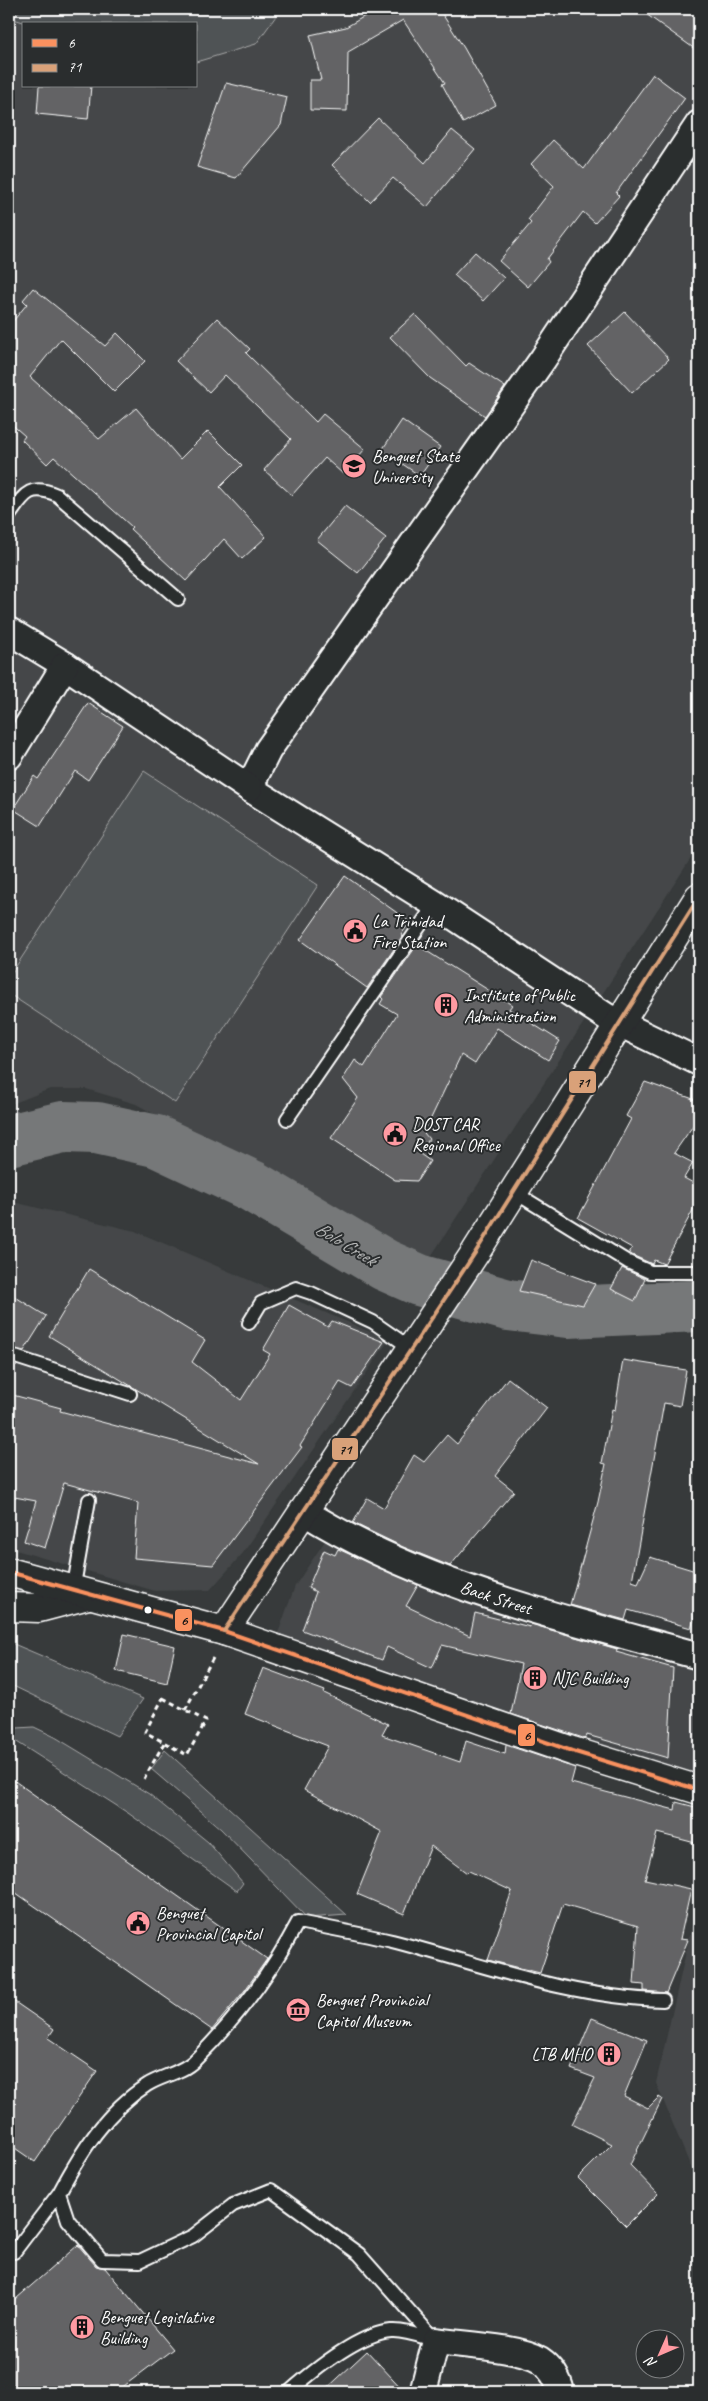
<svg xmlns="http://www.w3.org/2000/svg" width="708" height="2401" font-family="Caveat,sans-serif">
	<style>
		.built { fill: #444748; fill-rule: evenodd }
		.green { fill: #505354; stroke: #a8a9aa }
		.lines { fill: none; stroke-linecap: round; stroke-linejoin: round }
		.river { stroke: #767879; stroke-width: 52 }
		.building { fill: #636465; stroke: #fff }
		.service-casing { stroke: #fff; stroke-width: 16 }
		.minor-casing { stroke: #fff; stroke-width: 30 }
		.tertiary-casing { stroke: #fff; stroke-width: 31 }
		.secondary-casing { stroke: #fff; stroke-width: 31 }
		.trunk-casing { stroke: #fff; stroke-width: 31 }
		.path { stroke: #fff; stroke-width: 3; stroke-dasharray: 5 4; stroke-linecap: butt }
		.service { stroke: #2a2d2e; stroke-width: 12 }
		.minor { stroke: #2a2d2e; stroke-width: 26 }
		.tertiary { stroke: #2a2d2e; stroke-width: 28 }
		.secondary { stroke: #2a2d2e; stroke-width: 28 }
		.trunk { stroke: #2a2d2e; stroke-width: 28 }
		.bus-1-casing { stroke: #2a2d2e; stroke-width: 8 }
		.bus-2-casing { stroke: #2a2d2e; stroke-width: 8 }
		.bus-1 { stroke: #fa915f; stroke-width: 4 }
		.bus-2 { stroke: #d9a179; stroke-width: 4 }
		.bus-dot { fill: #fff; stroke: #2a2d2e; stroke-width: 2 }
		.labels { text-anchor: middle; stroke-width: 4; stroke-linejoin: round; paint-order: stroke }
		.poi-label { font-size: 18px; fill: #fff; stroke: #2a2d2e; text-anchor: start }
		.street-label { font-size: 18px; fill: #fff; stroke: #2a2d2e }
		.water-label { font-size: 19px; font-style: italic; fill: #b4b5b5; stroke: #2a2d2e }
		.line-badge { stroke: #2a2d2e; stroke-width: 2 }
		.pale-badge-label { font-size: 14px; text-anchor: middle; font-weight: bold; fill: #111 }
	</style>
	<rect width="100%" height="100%" fill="#373a3b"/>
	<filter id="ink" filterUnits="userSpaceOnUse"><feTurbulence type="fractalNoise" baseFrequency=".02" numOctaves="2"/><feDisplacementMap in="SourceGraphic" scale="10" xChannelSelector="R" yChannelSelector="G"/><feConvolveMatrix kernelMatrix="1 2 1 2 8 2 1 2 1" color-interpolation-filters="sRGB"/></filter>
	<g filter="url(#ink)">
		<!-- built -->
		<path class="built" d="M22,9H699V846L426,1264L136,1104L86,1089H50L9,1105V18ZM24,24H196V86H24Z
			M9,1201L135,1231L389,1340L243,1553L210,1590L155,1591L9,1548Z
			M334,1527L699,1667V1774L430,1693L277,1636L295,1586Z
			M699,1895V2187L656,2083Z"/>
		<!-- green -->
		<path class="green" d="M22,9H281L256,44L196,62V24H30L10,18Z
			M144,771L318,885L175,1103L9,994V977Z
			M9,1642L143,1699L117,1736L9,1684Z
			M34,1727L55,1737L149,1794L208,1842L243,1883L237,1891L128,1813L9,1737L17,1728Z
			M165,1750L347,1915L307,1918L221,1829L151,1769Z"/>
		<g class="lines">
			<!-- river -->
			<path class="river" d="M9,1140L63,1127L97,1128L156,1141L252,1186L385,1265L419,1280L508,1305L568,1312L699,1306"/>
		</g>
		<!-- building -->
		<path class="building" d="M377,9H439L464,48L496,105L463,123L442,84L445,83L403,20L348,52L347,111L310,110V80H321L310,35L346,27Z
			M639,9H699V52Z
			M653,74L685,98L616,193L619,196L595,223L583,212L547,259L549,262L528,287L499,261L531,223L528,220L554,186L531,164L553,140L584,169Z
			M226,83L287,97L281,125L236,178L197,167Z
			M39,86H91L88,119L37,114Z
			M378,118L425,163L452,130L475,149L427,207L393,178L370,202L332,165Z
			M475,252L504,278L483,301L454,275Z
			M33,288L105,346L117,333L145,361L114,392L61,339L30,377L99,439L136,408L180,459L208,431L242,465L220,487L266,537L242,559L224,539L186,581L130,529L132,527L54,457L47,464L22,440L25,436L9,422V326L27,304L23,300Z
			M625,312L669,359L632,393L588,346Z
			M415,314L466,366L469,363L505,387L485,416L430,378L390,337Z
			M217,318L250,349L246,353L316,422L323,414L365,449L343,474L325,458L292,495L264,470L291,439L225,375L209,392L176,361Z
			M402,420L440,447L420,476L382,450Z
			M345,506L386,538L358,573L317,540Z
			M88,703L123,726L88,780L75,771L40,826L13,809L34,776L38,779Z
			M345,876L410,922L401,935L403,936L367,988L300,940Z
			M417,945L512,1005L509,1009L560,1041L548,1060L497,1028L475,1064L461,1055L424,1133L429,1139L420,1154L430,1161L417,1181L395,1180L331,1138L358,1098L343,1079L355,1060L364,1067L397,1014L380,1004L383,999L381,997Z
			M645,1082L699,1101V1117L674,1153L693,1163L684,1178L699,1186V1199L664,1264L654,1260L652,1264L632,1255L629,1253L632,1248L578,1218L631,1119L626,1116Z
			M531,1260L595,1284L583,1305L519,1291Z
			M622,1268L645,1279L635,1301L611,1289Z
			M89,1269L205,1340L192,1362L241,1400L270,1354L263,1350L289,1305L328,1327L332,1321L384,1342L352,1388L340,1382L300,1446L302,1447L213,1565L134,1558L138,1503L64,1483L45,1548L24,1541L36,1501L9,1496V1394L61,1408L60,1411L259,1464L49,1336Z
			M9,1293L46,1316L24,1351L9,1347Z
			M623,1360L686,1370L680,1406L664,1403L632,1581L638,1583L650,1557L699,1572V1602L691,1628L628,1610L625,1620L570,1605L598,1502L606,1464L602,1463L612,1409L615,1410Z
			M508,1378L547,1408L495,1476L514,1491L450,1566L403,1547L353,1523L367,1498L384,1508L414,1455L424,1462L447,1435L457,1444Z
			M338,1549L418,1585L406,1606L470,1636L475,1613L530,1627L531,1624L617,1649L616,1652L673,1668L668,1758L587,1735L586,1739L511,1714L521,1664L442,1645L432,1668L387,1647L382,1660L302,1630L316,1592L308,1588L324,1550L335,1555Z
			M124,1634L175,1646L167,1683L116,1671Z
			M263,1668L325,1691L324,1693L388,1724L382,1735L460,1762L466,1741L505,1754L506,1745L575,1768L571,1783L675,1810L676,1802L699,1808V1844L657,1833L645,1879L691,1889L680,1939L688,1940L666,1993L644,1991V1985L634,1984L638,1926L563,1904L540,1973L488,1960L512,1891L469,1871L467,1873L431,1846L404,1914L357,1894L382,1832L304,1790L328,1746L245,1714Z
			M9,1777L267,1959L245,1990L212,2030L9,1888Z
			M9,1998L54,2029L48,2038L97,2071L35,2162L9,2144Z
			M592,2018L647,2040L624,2096L648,2108L659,2097L662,2099L630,2165L658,2194L626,2226L578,2178L612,2144L572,2124L595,2078L571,2069Z
			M78,2245L96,2266L105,2268L173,2349L116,2392H9V2305Z
			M367,2351L405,2392H323Z"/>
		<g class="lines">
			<defs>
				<path id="service" d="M9,516C24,495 29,483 57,495L178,599
					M287,1119L435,904
					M514,1192L628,1262L650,1272H694
					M249,1323L261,1303L296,1288L311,1293L373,1322L412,1349
					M9,1355L130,1394
					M73,1591L89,1500
					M14,2252L59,2193
					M436,2341L359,2254L271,2190L233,2205L193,2236L140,2261L102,2260L68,2220L59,2193C81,2152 106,2111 147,2085C161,2076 182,2073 194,2061C236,2020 271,1973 298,1922C329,1928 361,1934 392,1941C481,1964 570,1998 663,2000
					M289,2392C313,2371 358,2334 391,2331C406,2330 422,2337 436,2341"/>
				<g id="minor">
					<path d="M699,124L543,359L268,750L249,788L435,904L607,1017L699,1062"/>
					<path d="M9,631L65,665L249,788"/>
					<path d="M9,756L65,665"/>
					<path id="s1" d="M303,1511C424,1587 564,1618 699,1656"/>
					<path d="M423,2392L436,2341C463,2345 518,2347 540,2360C552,2368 558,2379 561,2392"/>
				</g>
				<path id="tertiary" d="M9,1607L39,1608L88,1595"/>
				<path id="secondary" d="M224,1631L572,1751L699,1790"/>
				<path id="trunk" d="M9,1572L224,1631L475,1253L699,897"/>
			</defs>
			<!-- service casing -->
			<use href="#service" class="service-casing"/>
			<!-- minor casing -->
			<use href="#minor" class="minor-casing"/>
			<!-- tertiary casing -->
			<use href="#tertiary" class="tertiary-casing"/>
			<!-- secondary casing -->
			<use href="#secondary" class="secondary-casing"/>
			<!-- trunk casing -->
			<use href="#trunk" class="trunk-casing"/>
			<!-- path -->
			<path class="path" d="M163,1698L206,1721L187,1755L145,1732Z
				M185,1710L213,1658
				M144,1779L164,1743"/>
			<!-- service -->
			<use href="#service" class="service"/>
			<!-- minor -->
			<use href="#minor" class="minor"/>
			<!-- tertiary -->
			<use href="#tertiary" class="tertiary"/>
			<!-- secondary -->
			<use href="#secondary" class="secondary"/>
			<!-- trunk -->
			<use href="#trunk" class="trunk"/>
			<defs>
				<path id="bus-1" d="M9,1572L224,1631L572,1751L699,1790"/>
				<path id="bus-2" d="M224,1631L475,1253L699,897"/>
			</defs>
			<!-- bus-1 casing -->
			<use href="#bus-1" class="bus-1-casing"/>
			<!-- bus-2 casing -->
			<use href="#bus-2" class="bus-2-casing"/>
			<!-- bus-1 -->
			<use href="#bus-1" class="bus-1"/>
			<!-- bus-2 -->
			<use href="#bus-2" class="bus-2"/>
		</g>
	</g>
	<!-- icons -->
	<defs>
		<symbol id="university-disc" viewBox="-11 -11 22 22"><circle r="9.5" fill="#ff9aa2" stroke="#2a2d2e"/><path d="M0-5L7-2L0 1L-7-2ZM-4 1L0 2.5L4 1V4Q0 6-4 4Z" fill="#111"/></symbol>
		<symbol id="civic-disc" viewBox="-11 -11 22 22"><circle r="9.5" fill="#ff9aa2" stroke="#2a2d2e"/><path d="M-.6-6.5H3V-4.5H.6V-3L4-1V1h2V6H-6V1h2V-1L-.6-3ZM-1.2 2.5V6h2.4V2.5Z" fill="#111"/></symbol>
		<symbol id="building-disc" viewBox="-11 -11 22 22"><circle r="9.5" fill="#ff9aa2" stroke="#2a2d2e"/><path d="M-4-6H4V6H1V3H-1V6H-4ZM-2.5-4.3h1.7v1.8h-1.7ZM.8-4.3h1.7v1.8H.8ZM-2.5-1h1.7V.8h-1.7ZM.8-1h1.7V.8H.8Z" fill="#111"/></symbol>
		<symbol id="museum-disc" viewBox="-11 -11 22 22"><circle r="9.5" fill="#ff9aa2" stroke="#2a2d2e"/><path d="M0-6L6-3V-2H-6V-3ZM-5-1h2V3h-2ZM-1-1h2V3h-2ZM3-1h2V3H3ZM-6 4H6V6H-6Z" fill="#111"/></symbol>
	</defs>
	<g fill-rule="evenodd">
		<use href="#university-disc" x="340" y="452" width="28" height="28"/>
		<use href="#civic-disc" x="341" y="917" width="28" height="28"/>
		<use href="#building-disc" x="432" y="991" width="28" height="28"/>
		<use href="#civic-disc" x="381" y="1120" width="28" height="28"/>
		<use href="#building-disc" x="521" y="1664" width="28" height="28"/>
		<use href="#civic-disc" x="124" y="1909" width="28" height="28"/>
		<use href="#museum-disc" x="284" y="1996" width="28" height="28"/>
		<use href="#building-disc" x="595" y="2040" width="28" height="28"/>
		<use href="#building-disc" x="68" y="2313" width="28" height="28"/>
	</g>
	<!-- markers -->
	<circle class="bus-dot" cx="148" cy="1610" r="4.5"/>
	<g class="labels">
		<!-- poi labels -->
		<g class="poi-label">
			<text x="372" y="462">Benguet State<tspan x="372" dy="21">University</tspan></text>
			<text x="372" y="927">La Trinidad<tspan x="372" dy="21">Fire Station</tspan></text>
			<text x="464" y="1001">Institute of Public<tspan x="464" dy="21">Administration</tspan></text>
			<text x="412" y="1130">DOST CAR<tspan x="412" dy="21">Regional Office</tspan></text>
			<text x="552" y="1684">NJC Building</text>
			<text x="156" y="1919">Benguet<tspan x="156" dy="21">Provincial Capitol</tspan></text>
			<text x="316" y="2006">Benguet Provincial<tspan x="316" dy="21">Capitol Museum</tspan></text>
			<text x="592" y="2060" text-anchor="end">LTB MHO</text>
			<text x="100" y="2323">Benguet Legislative<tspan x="100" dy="21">Building</tspan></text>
		</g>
		<!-- street labels -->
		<g class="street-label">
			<text dy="6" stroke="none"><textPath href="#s1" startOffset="212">Back Street</textPath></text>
		</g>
		<!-- water labels -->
		<g class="water-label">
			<text transform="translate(346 1243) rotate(31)" y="7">Bolo Creek</text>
		</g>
	</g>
	<g class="line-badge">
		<rect x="568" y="1070" width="29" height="24" rx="5" fill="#d9a179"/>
		<rect x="331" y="1437" width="28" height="24" rx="5" fill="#d9a179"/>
		<rect x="174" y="1608" width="19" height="24" rx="5" fill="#fa915f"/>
		<rect x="517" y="1723" width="19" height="24" rx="5" fill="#fa915f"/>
	</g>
	<g class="pale-badge-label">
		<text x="583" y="1087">71</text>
		<text x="345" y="1454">71</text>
		<text x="184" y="1625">6</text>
		<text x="527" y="1740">6</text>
	</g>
	<!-- margin -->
	<rect width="708" height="2401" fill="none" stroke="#2a2d2e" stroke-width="30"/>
	<rect x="15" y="15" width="678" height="2371" fill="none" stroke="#fff" stroke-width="2" filter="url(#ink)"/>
	<!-- legend -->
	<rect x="22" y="22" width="175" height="65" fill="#2a2d2e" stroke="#7f8182"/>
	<rect x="32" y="39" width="25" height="8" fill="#fa915f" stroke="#7f8182"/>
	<text x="68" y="48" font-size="15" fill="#ffffff">6</text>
	<rect x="32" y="64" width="25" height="8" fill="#d9a179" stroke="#7f8182"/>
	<text x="68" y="72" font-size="15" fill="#ffffff">71</text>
	<!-- north arrow -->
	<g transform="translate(660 2354) rotate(225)"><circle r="24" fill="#2a2d2e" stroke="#7f8182"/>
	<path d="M0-4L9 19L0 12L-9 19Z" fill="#ff9aa2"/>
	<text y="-8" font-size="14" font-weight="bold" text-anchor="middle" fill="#ffffff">N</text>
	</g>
</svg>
